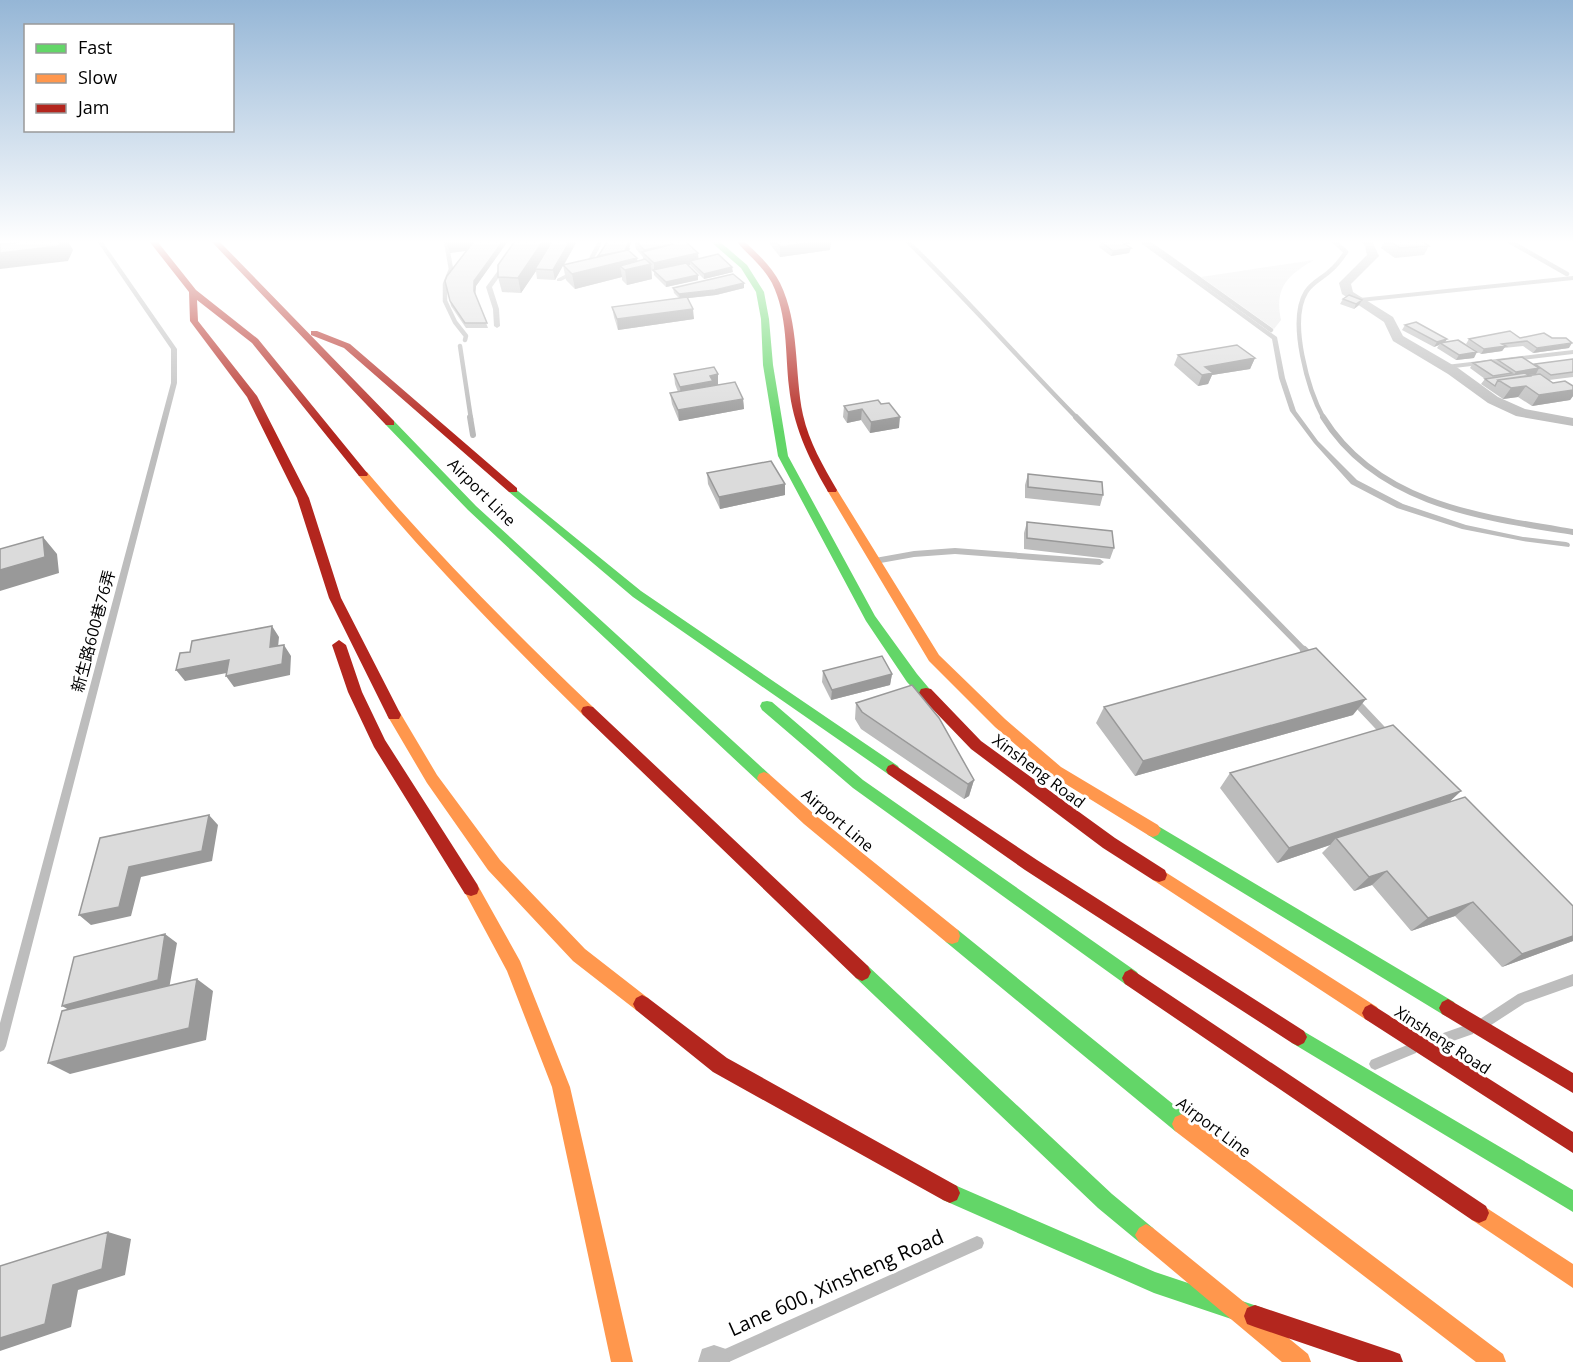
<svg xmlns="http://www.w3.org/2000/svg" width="1573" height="1362" font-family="'Open Sans','Noto Sans TC',sans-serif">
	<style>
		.green { fill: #e8e8e8 }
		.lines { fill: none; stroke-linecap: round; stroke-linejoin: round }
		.stream-far2 { stroke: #bababa; stroke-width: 4.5 }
		.stream-far1 { stroke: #bababa; stroke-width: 6 }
		.stream { stroke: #bababa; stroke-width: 8 }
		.lane { fill: #bdbdbd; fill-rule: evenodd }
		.street { fill: #bdbdbd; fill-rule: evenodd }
		.fast { fill: #63d668; fill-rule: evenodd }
		.slow { fill: #ff974d; fill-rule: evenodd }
		.jam { fill: #b3261e; fill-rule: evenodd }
		.wall { fill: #bcbcbc }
		.shaded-wall { fill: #999 }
		.building { fill: #dbdbdb; stroke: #999; stroke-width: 1.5 }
		.labels { text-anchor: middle; stroke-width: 6; stroke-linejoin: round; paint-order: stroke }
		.street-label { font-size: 16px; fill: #000; stroke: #fff }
		.near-street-label { font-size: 20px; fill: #000; stroke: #fff }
	</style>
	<rect width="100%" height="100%" fill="#fff"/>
	<!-- green -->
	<path class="green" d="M1314,260C1288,275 1274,287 1281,320L1274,329L1201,277Z"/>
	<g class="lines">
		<!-- stream-far2 -->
		<path class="stream-far2" d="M446,241L451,269L445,284V301L455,322L466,336L465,340
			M907,241C966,298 1020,360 1078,419
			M1146,241L1271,330
			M1509,241L1567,274
			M460,346L471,419
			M1324,419C1308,390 1288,321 1306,292C1312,282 1323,278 1331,270C1337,265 1342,258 1346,252L1334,241"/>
		<!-- stream-far1 -->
		<path class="stream-far1" d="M470,417L473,435
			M1076,417L1306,652
			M1323,417C1377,504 1480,517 1573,532"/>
		<!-- stream -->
		<path class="stream" d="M1304,650L1311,657
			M1353,699L1386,734"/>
		<!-- lane -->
		<path class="lane" d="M97,241H102L177,349V383L6,1046L4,1050L0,1052V1023L171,383V349Z
			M598,241H603L590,266L561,281H557V279L586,264Z
			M1138,241H1143L1277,337L1285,378L1296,411L1318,441L1357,480L1403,504L1466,525L1523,537L1566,542L1569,543L1570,545L1569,547L1523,541L1462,529L1397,508L1351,484L1314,443L1290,411L1279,378L1272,339Z
			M504,264L507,266L492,287L499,309L500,326L497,328L494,326L493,309L486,287L502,265Z
			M1573,276V280L1360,302L1357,300L1360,298Z
			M1573,350V354L1446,369L1443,367L1446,365Z
			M955,548L1100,559L1104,562L1100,565L955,554L914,557L875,564L871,561L875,558L914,551Z
			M1573,974V986L1525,1003L1488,1027L1484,1029L1480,1027L1478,1023L1480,1019L1518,994Z
			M1469,1024L1473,1026L1475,1030L1473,1034L1433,1048L1429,1046L1427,1042L1429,1038Z
			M1412,1043L1416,1045L1418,1049L1416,1053L1375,1070L1371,1068L1369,1064L1371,1060Z
			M977,1236L982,1238L984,1243L982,1248L729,1362H704L707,1357Z"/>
		<!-- street -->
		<path class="street" d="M1360,241H1372L1379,256L1351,284L1353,292L1393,317L1403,336L1458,368L1498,397L1525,409L1573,418V426L1516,416L1488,403L1448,374L1393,341L1384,322L1342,294L1339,283L1367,255L1365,246Z
			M714,1345L726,1349L730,1362H698L702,1349Z"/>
		<!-- fast -->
		<path class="fast" d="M710,241H719L747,265L764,292L769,319L773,365L788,456L875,616L917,674L933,693L931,697H921L907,682L866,621L778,456L763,365L761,319L756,292L741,268Z
			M390,420L394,421L476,506L769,774L771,778L769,782L764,784L759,782L468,510L386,425L385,423Z
			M513,487L641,591L898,766L900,770L898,774L893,776L888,774L633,597L509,492V488Z
			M767,701L772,702L863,780L1137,972L1140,978L1137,984L1131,987L1125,984L853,788L762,710L760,706L762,702Z
			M1153,823L1454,1002L1457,1008L1454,1014L1448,1017L1442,1014L1148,835L1145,830L1148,825Z
			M952,928L958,930L1189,1117L1192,1124L1189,1131L1182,1134L1175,1131L946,942L944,936L946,930Z
			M862,963L868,966L1112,1194L1153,1228L1157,1235L1153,1242L1146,1246L1139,1242L1098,1208L856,978L853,972L856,966Z
			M1298,1028L1573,1190V1212L1292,1043L1289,1037L1292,1031Z
			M950,1183L1155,1272L1263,1308L1266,1316L1263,1324L1255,1327L1154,1293L943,1200L940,1193L943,1186Z"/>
		<!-- slow -->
		<path class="slow" d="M363,471L367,472C437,555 514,631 593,707L595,711L593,715H583C505,638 429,561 359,476L358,474Z
			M832,487L837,490L939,655L1005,719L1061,767L1158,825L1161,830L1158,835L1153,837L1148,835L1051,775L995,727L929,661L827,490Z
			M394,710L399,711L437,775L500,860L585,949L648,998L651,1004L648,1010L642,1013L636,1010L573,961L488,870L427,783L387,715L389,711Z
			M764,772L769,774L814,814L958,930L960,936L958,942L952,944L946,942L804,824L759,782L757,778L759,774Z
			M1159,868L1377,1007L1380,1013L1377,1019L1371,1022L1365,1019L1153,880L1151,875L1153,870Z
			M471,882L477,884L520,961L570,1087L633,1362H611L552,1087L507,971L463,889L465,884Z
			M1182,1114L1189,1117L1503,1354L1506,1362H1476L1175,1131L1172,1124L1175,1117Z
			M1479,1203L1573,1264V1288L1472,1220L1469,1213L1472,1206Z
			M1146,1224L1153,1228L1308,1354L1311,1362H1282L1139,1242L1135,1235L1139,1228Z"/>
		<!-- jam -->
		<path class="jam" d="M149,241H157L196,290L258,339L368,474L367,476H359L252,343L197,300L198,321L257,396L309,498L341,598L401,715L399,719H389L329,598L297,498L247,397L190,321L189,292Z
			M211,241H219L394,421V425H386Z
			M736,241H744C758,254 772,267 780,283C800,324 794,371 803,415C809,442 823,466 837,490L836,492H828L827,490C808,457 793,425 789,387C785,352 788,316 772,283C763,266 748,255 736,241Z
			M311,331H317L350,344L517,488V492H509L344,348L311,335Z
			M339,640L346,645L362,692L385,740L477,884L479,889L477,894L471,896L465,894L374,747L348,692L332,645Z
			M926,688L931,689L981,741L1115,838L1165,870L1167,875L1165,880L1159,882L1153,880L1103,848L971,749L921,697L919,693L921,689Z
			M588,706L593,707L868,966L871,972L868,978L862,981L856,978L583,715L581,711L583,707Z
			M893,764L1037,860L1304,1031L1307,1037L1304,1043L1298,1046L1292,1043L1025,870L888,774L886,770L888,766Z
			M1131,969L1486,1206L1489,1213L1486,1220L1479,1223L1472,1220L1125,984L1122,978L1125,972Z
			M642,995L648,998L727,1058L957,1186L960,1193L957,1200L950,1203L943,1200L713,1072L636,1010L633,1004L636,998Z
			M1448,999L1573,1073V1093L1442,1014L1439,1008L1442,1002Z
			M1371,1004L1573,1132V1153L1365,1019L1362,1013L1365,1007Z
			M1255,1305L1392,1351L1400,1354L1403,1362H1358L1255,1327L1247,1324L1244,1316L1247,1308Z"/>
	</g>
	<!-- wall -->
	<path class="wall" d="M474,241H508L476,286L475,294L488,328H466L451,306L450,301Z
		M577,241L564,265L598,257L608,241H632L629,249V251L638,261L643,260V257L636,249L635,241H685L698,259L733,272L704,279L690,265H688L698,275V280L666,287L654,275V272L651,270L652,279L627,285L622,280V277L575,289L566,280L563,265L555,280L537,279L536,271L521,293L502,292L498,277Z
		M769,241H831L830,250L780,257L769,243Z
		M1385,241H1422L1429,246L1424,255L1395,258L1381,248Z
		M1101,242L1129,246L1131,248L1129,253L1111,256L1099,247Z
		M673,288H744L716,295L688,298L694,319L618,330L614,317L612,307L679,298L674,293Z
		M1343,299L1359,305L1354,309L1340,304Z
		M1405,325L1447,339L1445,342L1474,358L1456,360L1437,348L1439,345L1434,347L1402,330Z
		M1520,338L1569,348L1533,353L1523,346L1504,348L1502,351L1481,354L1466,344L1469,339Z
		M1178,355L1255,358L1250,369L1212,375L1208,384L1198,386L1174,365Z
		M1573,359V377L1549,380L1553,383L1573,386V396L1570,400L1532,406L1518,397L1503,399L1481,384L1485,379L1470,368L1473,363H1496L1498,360L1534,365L1535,364Z
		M674,374H718V385L743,399L744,409L679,421L672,404L670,393L678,392L675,384Z
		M878,400L899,428L870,433L861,420L847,423L843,417L844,406Z
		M707,473L785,495L720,509L708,484Z
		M1028,474L1103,495L1100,506L1025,498V485Z
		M1027,522L1114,548L1110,559L1024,549V533Z
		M823,671L892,674L890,685L831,700L822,682Z
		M856,703L974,780L969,796L964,799L861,729L855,719Z
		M1104,707L1353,715L1135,776L1096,723Z
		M1230,773L1461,791L1450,801L1573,906V941L1502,967L1455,916L1411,931L1372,885L1354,891L1322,853L1330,845L1277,863L1220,788Z"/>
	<!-- shaded-wall -->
	<path class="shaded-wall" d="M62,241H68L73,250L68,261L0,269V253Z
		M446,241H474L466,251L450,253Z
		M503,241H508L476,286L475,296L474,291V281Z
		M543,241H555L535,269L536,271L521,293L518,278Z
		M570,241H577L555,280L553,270Z
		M629,241H632L627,251L629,249V254L637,258L638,267L651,264L652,279L627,285L625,270L620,266L622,277L575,289L572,274L626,249Z
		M826,241H831L830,250L780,257V247Z
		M1131,248L1129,253L1111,256L1113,251Z
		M698,253L699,262L690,261V265L656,273L654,271V263Z
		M732,267L733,272L704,279V274Z
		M698,275V280L666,287V282Z
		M744,283V288L716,295L680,299L679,294Z
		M1362,300L1359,305L1354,309L1356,304Z
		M693,309L694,319L618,330L617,319Z
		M1447,339L1444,344L1440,343L1439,345L1434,347L1437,342Z
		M1572,343L1569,348L1533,353L1537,348Z
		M1506,346L1502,351L1481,354L1484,349Z
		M1477,352L1474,358L1456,360L1459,355Z
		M1255,358L1250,369L1212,375L1208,384L1198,386L1205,367Z
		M1539,368L1536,374L1512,377L1516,372Z
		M718,374V385L681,398L680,387L710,376Z
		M1526,386L1518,397L1503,399L1511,388Z
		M1573,390V396L1570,400L1532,406L1539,395Z
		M743,399L744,409L679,421L678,410Z
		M862,409L861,420L847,423L848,412Z
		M900,417L899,428L870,433L871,422Z
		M785,484V495L720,509L719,497Z
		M43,537L57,554L59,573L0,591V570Z
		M272,626L279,637L277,658L270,647Z
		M284,645L291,656L290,675L234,687L226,676Z
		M229,660L237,671L185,681L176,670Z
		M892,674L890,685L831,700L832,690Z
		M1366,699L1353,715L1135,776L1143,761Z
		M974,780L969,796L964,799L968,784Z
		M1461,791L1445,806L1336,838L1330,845L1277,863L1289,848Z
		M209,815L218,825L212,861L141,877L131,916L91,925L79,915L129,867Z
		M1387,871L1372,885L1354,891L1369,877Z
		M1473,902L1455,916L1411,931L1428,918Z
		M165,934L177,943L169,989L76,1014L62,1006Z
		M1573,936V941L1502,967L1522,954Z
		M197,979L213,991L206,1040L70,1074L48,1063Z
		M108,1232L131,1239L125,1275L78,1290L71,1327L0,1351V1338L53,1285Z"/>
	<!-- building -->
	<path class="building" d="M17,241H62L59,246L0,253V244L15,243Z
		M474,241H503L474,281V291L487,323H465L450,301L445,281L447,276Z
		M515,241H543L518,278L498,277V265Z
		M552,241H570L553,270L535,269Z
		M608,241H629L626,249H629L628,250L598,256Z
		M636,241H685L698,253L654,263L642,252L673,244L644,250Z
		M775,241H826L780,247Z
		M1107,241H1126L1129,243L1125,244L1131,248L1113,251L1101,242Z
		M1390,241H1422L1429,246L1400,248Z
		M628,250L637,258L572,274L563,265Z
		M718,254L732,267L704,274L690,261Z
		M645,259L651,264L625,270L620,266Z
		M686,263L698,275L666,282L653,270Z
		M733,274L744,283L715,290L679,294L673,288Z
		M1349,295L1362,300L1356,304L1343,299Z
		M687,297L693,309L617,319L612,307Z
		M1416,322L1447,339L1437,342L1405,325Z
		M1510,331L1520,338L1544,333L1552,338H1566L1572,343L1537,348L1527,341L1502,344L1506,346L1484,349L1469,339Z
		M1458,340L1477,352L1459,355L1440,343Z
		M1237,345L1255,358L1205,367L1213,373L1202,375L1178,355Z
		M1522,357L1539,368L1516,372L1498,360Z
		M1573,359V372L1551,375L1535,364Z
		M1491,360L1512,373L1493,376L1473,363Z
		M714,367L718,374L710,376L713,381L680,387L674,374Z
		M1525,373L1530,376L1498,380L1495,386L1485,379Z
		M1540,374L1553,383L1565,381L1573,386V390L1539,395L1526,386L1511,388L1498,380Z
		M735,382L743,399L678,410L670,393Z
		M878,400L881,404L889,403L900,417L871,422L862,409L848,412L844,406Z
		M771,461L785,484L719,497L707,473Z
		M1028,474L1102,482L1103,495L1028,487Z
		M1027,522L1112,531L1114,548L1027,538Z
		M43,537L45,557L0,570V549Z
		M272,626L270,647L284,645L282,664L226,676L229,660L176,670L180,653L190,652L192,641Z
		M1316,648L1366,699L1143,761L1104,707Z
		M882,656L892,674L832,690L823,671Z
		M912,685L939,718L974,780L968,784L862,712L856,703Z
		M1393,725L1461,791L1289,848L1230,773Z
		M1465,797L1573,906V936L1522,954L1473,902L1428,918L1387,871L1369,877L1336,838Z
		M209,815L202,851L129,867L119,907L79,915L100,838Z
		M165,934L158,980L62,1006L74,957Z
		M197,979L189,1028L48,1063L62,1011Z
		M108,1232L102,1269L53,1285L45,1324L0,1338V1266Z"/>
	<!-- sky -->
	<linearGradient id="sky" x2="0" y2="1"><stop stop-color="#95b6d6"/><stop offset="0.56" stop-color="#fff"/><stop offset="1" stop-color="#fff" stop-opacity="0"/></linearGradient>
	<rect width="1573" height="432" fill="url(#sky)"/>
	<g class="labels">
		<!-- street labels -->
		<g class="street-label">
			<text transform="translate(482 492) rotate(45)" y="6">Airport Line</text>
			<text transform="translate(93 631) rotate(-75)" y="6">新生路600巷76弄</text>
			<text transform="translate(1039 771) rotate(37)" y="6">Xinsheng Road</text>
			<text transform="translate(838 820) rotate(40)" y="6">Airport Line</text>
			<text transform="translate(1443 1040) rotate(33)" y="6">Xinsheng Road</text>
			<text transform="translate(1214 1127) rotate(37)" y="6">Airport Line</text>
		</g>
		<!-- near-street labels -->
		<g class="near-street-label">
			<text transform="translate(836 1283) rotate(-24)" y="7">Lane 600, Xinsheng Road</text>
		</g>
	</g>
	<!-- legend -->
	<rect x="24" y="24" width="210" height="108" fill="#ffffff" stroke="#999999" stroke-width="1.5"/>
	<rect x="36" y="44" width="30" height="9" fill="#63d668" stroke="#999999" stroke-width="1.5"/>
	<text x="78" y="54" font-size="18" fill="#000000">Fast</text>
	<rect x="36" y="74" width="30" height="9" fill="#ff974d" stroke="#999999" stroke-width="1.5"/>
	<text x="78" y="84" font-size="18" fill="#000000">Slow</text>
	<rect x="36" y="104" width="30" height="9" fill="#b3261e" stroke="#999999" stroke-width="1.5"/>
	<text x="78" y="114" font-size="18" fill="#000000">Jam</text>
</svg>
